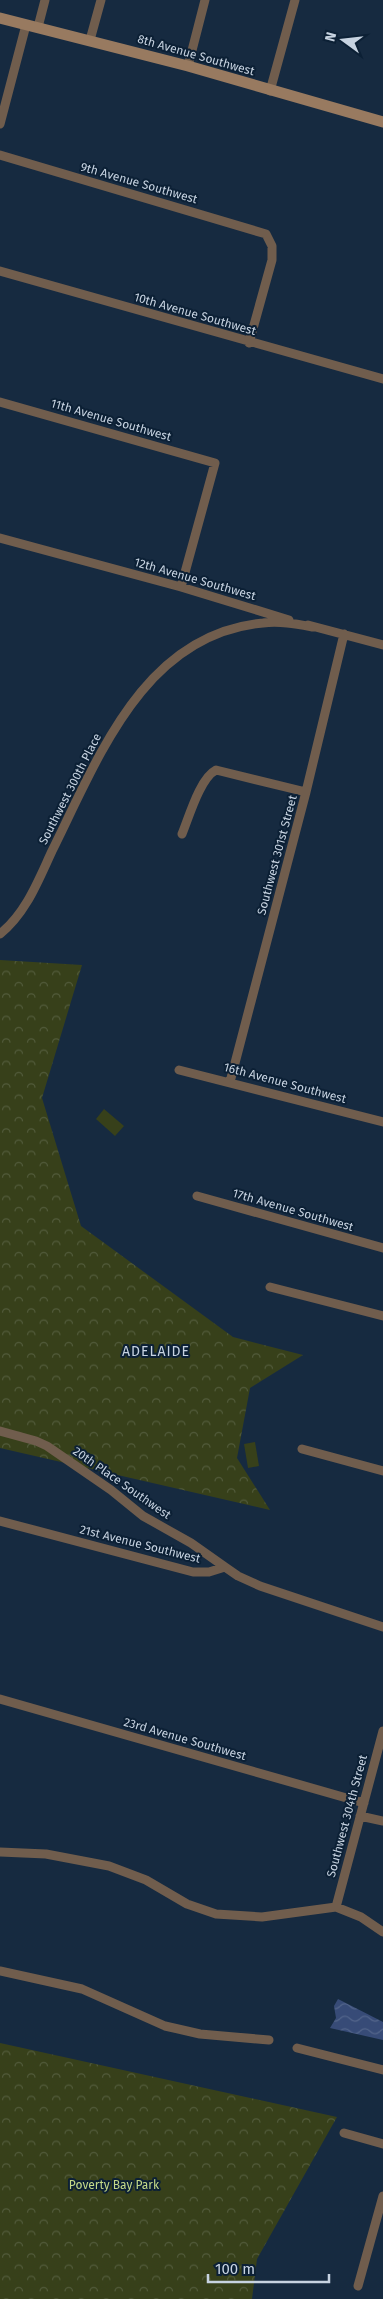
<svg xmlns="http://www.w3.org/2000/svg" width="383" height="2299" font-family="'Fira Sans',sans-serif">
	<style>
		.forest { fill: url(#forest-crowns) }
		.green { fill: #37401a }
		.water { fill: url(#water-waves) }
		.lines { fill: none; stroke-linecap: round; stroke-linejoin: round }
		.street { stroke: #705d4d; stroke-width: 9 }
		.secondary { stroke: #987a60; stroke-width: 11 }
		.labels { text-anchor: middle; stroke-width: 4; stroke-linejoin: round; paint-order: stroke }
		.street-label { font-size: 12px; fill: #c7d3e1; stroke: #0c2035 }
		.park-label { font-size: 12px; fill: #c4d988; stroke: #0c2035 }
		.neighbourhood-label { font-size: 14px; letter-spacing: 1px; fill: #c7d3e1; stroke: #0c2035 }
	</style>
	<defs>
		<pattern id="forest-crowns" width="20" height="18" patternUnits="userSpaceOnUse" patternTransform="scale(1.25)"><rect width="20" height="18" fill="#37401a"/><path d="M2 6a3 3 0 1 1 6 0M12 15a3 3 0 1 1 6 0" fill="none" stroke="#525b3b"/></pattern>
		<pattern id="water-waves" width="16" height="10" patternUnits="userSpaceOnUse" patternTransform="scale(1.25)"><rect width="16" height="10" fill="#374b77"/><path d="M0 5q4-4 8 0t8 0" fill="none" stroke="#52648a"/></pattern>
	</defs>
	<rect width="100%" height="100%" fill="#162a40"/>
	<!-- forest -->
	<path class="forest" d="M0,960L82,965L42,1098L81,1226L233,1337L303,1355L250,1388L237,1458L270,1510L0,1448Z
		M0,2043L337,2117L257,2259L252,2299H0Z"/>
	<!-- green -->
	<path class="green" d="M104,1109L124,1126L115,1136L96,1119Z
		M255,1442L259,1466L248,1468L244,1444Z"/>
	<!-- water -->
	<path class="water" d="M338,1999L383,2022V2040L330,2028L336,2018L334,2006Z"/>
	<g class="lines">
		<!-- street -->
		<path class="street" d="M38,27L45,0
			M90,40L101,0
			M188,66L205,0
			M270,91L295,0
			M0,124L26,25
			M0,155L266,234L272,246V260L249,343
			M0,271L383,379
			M0,402L215,463L181,587
			M0,538L181,587L289,620
			M308,625L383,645
			M182,834C189,817 200,778 216,770L306,792
			M0,934C26,913 38,881 52,851C98,759 143,634 263,623C280,621 296,624 313,627
			M179,1070L383,1122
			M230,1082L306,792L344,634
			M197,1196L383,1248
			M270,1287L383,1316
			M0,1431L36,1441L47,1446L111,1490L143,1516L191,1543L225,1567
			M302,1449L383,1471
			M0,1521L193,1572H209L225,1567L238,1576L260,1586L383,1627
			M0,1699L364,1803
			M360,1816L383,1821
			M0,1852L46,1854L109,1866L146,1880L187,1904L216,1914L262,1917L336,1907L361,1917L383,1932
			M336,1907L383,1731
			M0,1971L82,1989L165,2026L200,2034L269,2040
			M297,2048L383,2070
			M344,2133L383,2144
			M358,2286L383,2196"/>
		<!-- secondary -->
		<path class="secondary" d="M0,18L188,66L383,122"/>
	</g>
	<g class="labels">
		<!-- street labels -->
		<g class="street-label">
			<text transform="translate(196 55) rotate(16)" y="4">8th Avenue Southwest</text>
			<text transform="translate(139 183) rotate(16)" y="4">9th Avenue Southwest</text>
			<text transform="translate(195 314) rotate(16)" y="4">10th Avenue Southwest</text>
			<text transform="translate(111 420) rotate(16)" y="4">11th Avenue Southwest</text>
			<text transform="translate(195 579) rotate(16)" y="4">12th Avenue Southwest</text>
			<text transform="translate(70 789) rotate(-63)" y="4">Southwest 300th Place</text>
			<text transform="translate(277 855) rotate(-75)" y="4">Southwest 301st Street</text>
			<text transform="translate(285 1083) rotate(15)" y="4">16th Avenue Southwest</text>
			<text transform="translate(293 1210) rotate(16)" y="4">17th Avenue Southwest</text>
			<text transform="translate(122 1483) rotate(35)" y="4">20th Place Southwest</text>
			<text transform="translate(140 1544) rotate(14)" y="4">21st Avenue Southwest</text>
			<text transform="translate(185 1739) rotate(16)" y="4">23rd Avenue Southwest</text>
			<text transform="translate(347 1816) rotate(-75)" y="4">Southwest 304th Street</text>
		</g>
		<!-- park labels -->
		<g class="park-label">
			<text x="114" y="2189">Poverty Bay Park</text>
		</g>
		<!-- neighbourhood labels -->
		<g class="neighbourhood-label">
			<text x="156" y="1356">ADELAIDE</text>
		</g>
	</g>
	<!-- north arrow -->
	<g transform="translate(343 40) rotate(285)" stroke="#0c2035" stroke-width="4" paint-order="stroke">
	<path d="M0-4L9 19L0 12L-9 19Z" fill="#c7d3e1"/>
	<text y="-8" font-size="14" font-weight="bold" text-anchor="middle" fill="#c7d3e1">N</text>
	</g>
	<!-- scale -->
	<path d="M208 2274v8h121v-8" fill="none" stroke="#c7d3e1" stroke-width="2.5"/>
	<text x="215" y="2274" font-size="15" fill="#c7d3e1" stroke="#0c2035" stroke-width="4" paint-order="stroke">100 m</text>
</svg>
